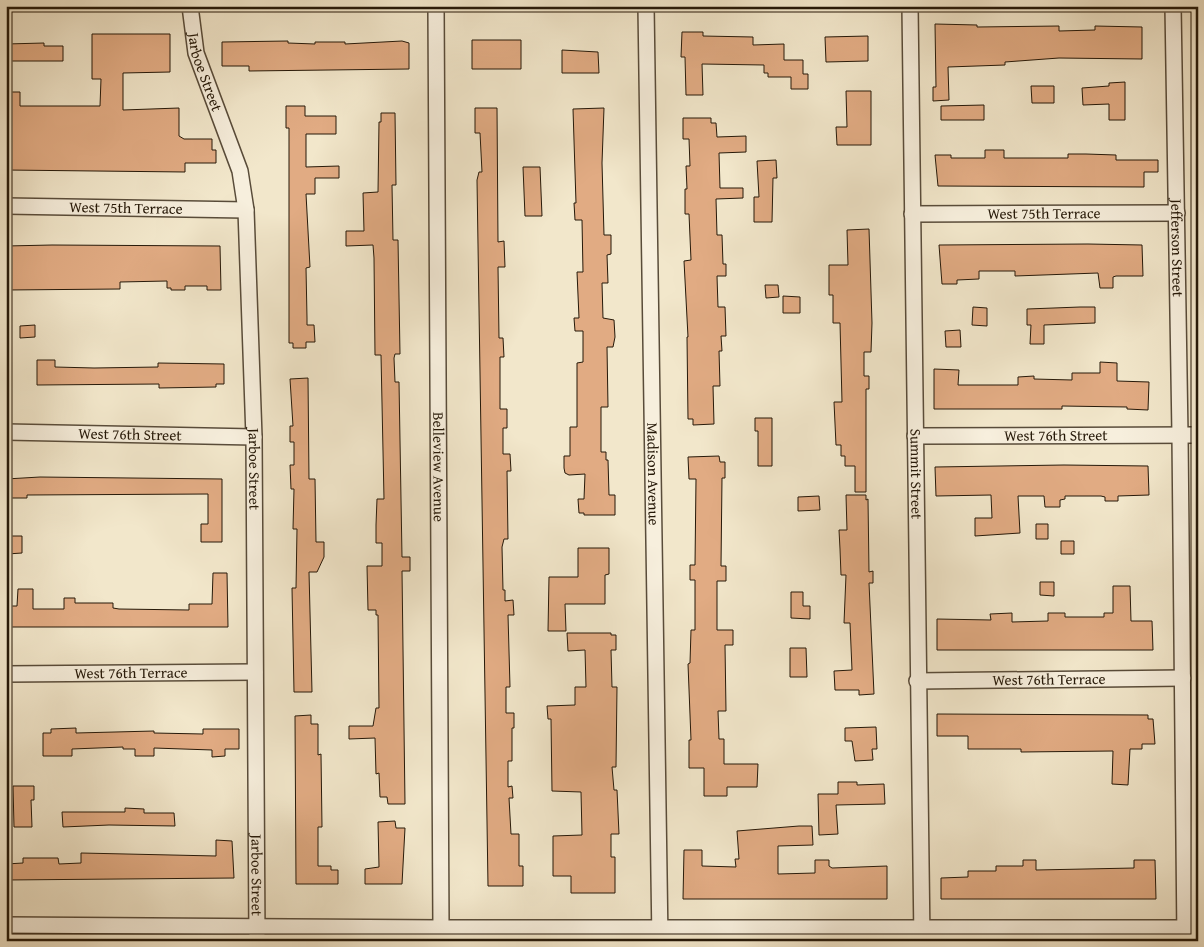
<svg xmlns="http://www.w3.org/2000/svg" width="1204" height="947" font-family="'Gentium Book Plus',serif">
	<style>
		.building { fill: #e1ab83; stroke: #261909 }
		.lines { fill: none; stroke-linecap: round; stroke-linejoin: round }
		.street-casing { stroke: #594c3a; stroke-width: 18 }
		.street { stroke: #f7efdd; stroke-width: 15 }
		.labels { text-anchor: middle; stroke-width: 5; stroke-linejoin: round; paint-order: stroke }
		.street-label { font-size: 15px; fill: #261909; stroke: #f7efdd }
	</style>
	<rect width="100%" height="100%" fill="#f2e7cb"/>
	<filter id="stains"><feTurbulence type="fractalNoise" baseFrequency=".004" numOctaves="4"/><feColorMatrix values="0 0 0 0 .2 0 0 0 0 .09 0 0 0 0 .02 0 0 0 .5 -.17"/></filter>
	<radialGradient id="worn" r=".72"><stop offset=".6" stop-color="#630" stop-opacity="0"/><stop offset="1" stop-color="#630" stop-opacity=".3"/></radialGradient>
	<!-- building -->
	<path class="building" d="M935,24L977,25V27L1059,26V31L1095,30V26L1142,27V59L1059,58L1005,62V65L948,67L949,100L933,101V87H936Z
		M682,32H703V36L753,37V45L784,44V60H803V74H808V89H791V77H768V73H764V65L702,64L703,95H686L685,57H681Z
		M92,34H170V72L123,73V110L179,108V136L184,139H212V150H216V163H185V172L6,170V92H20V106H100L101,79H92Z
		M868,36V61L826,62L825,37Z
		M472,40H521V69H472Z
		M288,41V43L315,44V42H345V44L402,41L409,43V69L249,71V66H222V42Z
		M44,43V46H63V61H6V44Z
		M562,50L598,52L599,73H562Z
		M1125,82V120H1109V104L1083,105L1082,88L1109,86V83Z
		M1031,86H1054V103H1032Z
		M846,91H871V145H837L836,127H847Z
		M984,105V120H941V106Z
		M286,106H305V116H336V134H306V167L339,166V178H315V194H306L310,267L306,268L307,318V325H314L315,342H306V348H293V343H289V128H286Z
		M475,108H497L498,242L504,241L505,267H498L499,338H503L504,357H500V409H507V428H503V454H510L511,471H507L508,539H504L502,547L503,590H505V601L513,600L514,615H508L510,687H506V713H514V728H512V761H508V787L512,786L513,798H509L511,834H519V866H523V886H488L477,180L479,172H482L480,133H475Z
		M604,108L602,163L604,235H611V254L607,255L608,283H602L603,318L614,320L615,337L613,347H607L608,407H601V452H606V460H608L609,495H615V515H584V513H579L578,499H584L585,474L569,475L565,473L564,468V456H570V427H577V363L583,362V331H575L574,318H579L577,272H583L582,220H575L574,203H576L573,109Z
		M381,113H395L396,185H392L393,240H398L400,354H395L394,358L395,382H399L402,557H410V571H402L405,804H388L387,797H380L379,773L376,774L375,738L349,739V726H373L376,708H379L378,615H376V610H368L367,566H382V543H376V525L377,499H384L381,355H375L374,258L373,245L346,246V231H364L363,193L378,192L379,122H381Z
		M683,118H711V123H716L717,137L746,136V152L719,153L720,188H743V198L716,199L717,235H722L723,264H726V276H717L718,307H725L726,336H721L722,351H719L720,386H713L714,424L693,425V419H688L687,337H688L684,261L691,260L689,214H685V189H687L686,166H690L689,139H683Z
		M985,150H1004V158H1068V154H1086L1116,155V160H1158V172H1144V187L938,186L935,155H951V158H985Z
		M776,160L777,178H773L772,222H754V197H759L757,161Z
		M523,167H540L542,216H525Z
		M869,229L872,323L871,352H864V376H869V389H866V492H855V466H845V456H841V445H836L834,402H842L840,323H833V295H829V265H848L847,230Z
		M1088,244L1142,245L1143,276H1116L1113,277V288H1100L1098,273L1015,276V271H979V279L957,280V284H942L939,245Z
		M52,245L220,246L221,290H207V286H185V290H171V288H167V281L120,282V289L6,290V246Z
		M765,285H778L779,297L766,298Z
		M783,296L800,297V313H783Z
		M973,307L987,308V326L972,325Z
		M1080,307H1095V323L1044,325V344H1030L1031,325H1027V309Z
		M35,325V337L20,338V326Z
		M960,330L961,347H946L945,331Z
		M37,360H55V367L94,368L158,367V363L224,364V384H216V387L159,388V384L37,385Z
		M1100,362L1117,363V381L1149,382L1148,410L1127,409V407L1062,406V409H934V369L959,370L958,385H1018V377L1034,376V379L1072,380V373H1100Z
		M308,378L309,479H315L316,542H324V557L317,572H309L312,692H294L292,588H296L297,529H293L294,489H291L290,465H294V442H290V426H293L290,379Z
		M755,418H772V466H758V431H755Z
		M719,456L720,462H725V478H722L721,566H726V581H717V630H733V645H725L726,711H718L719,739H724V764H758L757,787H727V796H704V768H689V740H691L688,664L690,663L691,630H695V580H690V565H695L696,479H689L688,457Z
		M1064,465L1148,466L1149,495L1118,496V501H1105V497L1101,496H1065V499L1060,500V507H1045L1044,496H1018L1020,533L975,536V518H992L991,495L936,496L935,467Z
		M40,477L222,479V542H201V524H208V494L27,495V498H6V479Z
		M846,495H866V500L868,499L869,572L873,571V583H869L874,694L859,695V690H835L834,671L852,670L850,623H844L846,575H841L840,549L839,530H847Z
		M819,496L820,510L798,511V497Z
		M1036,524H1048V539H1036Z
		M7,536H22V553L7,554Z
		M1061,541H1074V554H1061Z
		M578,548H609V574L605,575V604H565L566,631H548L549,577H578Z
		M213,573H227L228,627H6V606H17L18,589H33V609H64V598H75V603H113V608L119,609L189,610V604H212Z
		M1040,582H1054V596L1040,595Z
		M1113,586H1130L1131,621H1152L1153,650H937V619L991,620L990,614L1012,613V622L1048,621V613H1065V617H1104V613H1113Z
		M791,592H803V606H810V619L791,618Z
		M567,633H611V635H616V650H611L612,687H617L616,767H612L614,790H617L619,834H611V857H615V893H571V876H553V836L582,835L581,792L552,791L551,719H548L547,706L575,705V687H586L585,650L568,651Z
		M790,648H806L807,677H790Z
		M937,714L1148,715V719H1153L1155,744H1142V749H1130L1128,785L1112,784L1113,751L1021,752V749H968V736H937Z
		M311,715V724H318V755L321,754L322,827H318V866H331V870H338V884H296L295,716Z
		M876,727L877,749H872L873,760L855,761L852,741H845V728Z
		M76,728V733L154,731V733L203,734V729H239V749H225V756L212,757V750L154,748V756H135V749H123V747L72,749V756H43V733H51V729Z
		M838,782H857V785L884,784L885,804L836,805L838,834L819,835L818,794H838Z
		M13,786H34V800H31L32,827H14Z
		M125,808L144,809V813H174L175,826L109,825L63,827L62,812H125Z
		M395,821L396,828H405L402,884H365V869L379,867L378,822Z
		M799,826H812L813,845L778,846V874L815,873V860H829V866L832,868L887,866V899H683L684,850H702V866L736,867L735,859H739L737,831Z
		M216,840L232,841L234,878L6,880V864L23,863V858H58L59,864L81,863V853L216,856Z
		M1023,860H1036V870L1134,868V860H1155L1156,899H941V878L968,877V871H996V866H1023Z"/>
	<g class="lines">
		<defs>
			<g id="street">
				<path id="s1" d="M190,6L196,53L240,171L246,210L254,437L257,941"/>
				<path id="s2" d="M436,6L441,928"/>
				<path id="s3" d="M646,6L660,941"/>
				<path id="s4" d="M910,6L922,941"/>
				<path id="s5" d="M1173,6L1180,435L1185,941"/>
				<path id="s6" d="M6,206L246,210"/>
				<path id="s7" d="M912,214L1177,213"/>
				<path id="s8" d="M6,432L254,437"/>
				<path id="s9" d="M915,436L1198,435"/>
				<path id="s10" d="M6,674L255,672"/>
				<path id="s11" d="M917,681L1183,678"/>
				<path d="M6,925L441,928H1198"/>
			</g>
		</defs>
		<!-- street casing -->
		<use href="#street" class="street-casing"/>
		<!-- street -->
		<use href="#street" class="street"/>
	</g>
	<g class="labels">
		<!-- street labels -->
		<g class="street-label">
			<text dy="5" stroke="none"><textPath href="#s1" startOffset="68">Jarboe Street</textPath></text>
			<text dy="5" stroke="none"><textPath href="#s6" startOffset="120">West 75th Terrace</textPath></text>
			<text dy="5" stroke="none"><textPath href="#s7" startOffset="132">West 75th Terrace</textPath></text>
			<text dy="5" stroke="none"><textPath href="#s5" startOffset="242">Jefferson Street</textPath></text>
			<text dy="5" stroke="none"><textPath href="#s8" startOffset="124">West 76th Street</textPath></text>
			<text dy="5" stroke="none"><textPath href="#s9" startOffset="141">West 76th Street</textPath></text>
			<text dy="5" stroke="none"><textPath href="#s2" startOffset="461">Belleview Avenue</textPath></text>
			<text dy="5" stroke="none"><textPath href="#s1" startOffset="472">Jarboe Street</textPath></text>
			<text dy="5" stroke="none"><textPath href="#s3" startOffset="468">Madison Avenue</textPath></text>
			<text dy="5" stroke="none"><textPath href="#s4" startOffset="468">Summit Street</textPath></text>
			<text dy="5" stroke="none"><textPath href="#s10" startOffset="125">West 76th Terrace</textPath></text>
			<text dy="5" stroke="none"><textPath href="#s11" startOffset="132">West 76th Terrace</textPath></text>
			<text dy="5" stroke="none"><textPath href="#s1" startOffset="878">Jarboe Street</textPath></text>
		</g>
	</g>
	<!-- margin -->
	<rect width="1204" height="947" fill="none" stroke="#f2e7cb" stroke-width="25"/>
	<rect x="8" y="8" width="1189" height="932" fill="none" stroke="#261909" stroke-width="2.5"/>
	<rect x="12" y="12" width="1179" height="922" fill="none" stroke="#261909"/>
	<rect width="100%" height="100%" filter="url(#stains)"/>
	<rect width="100%" height="100%" fill="url(#worn)"/>
</svg>
